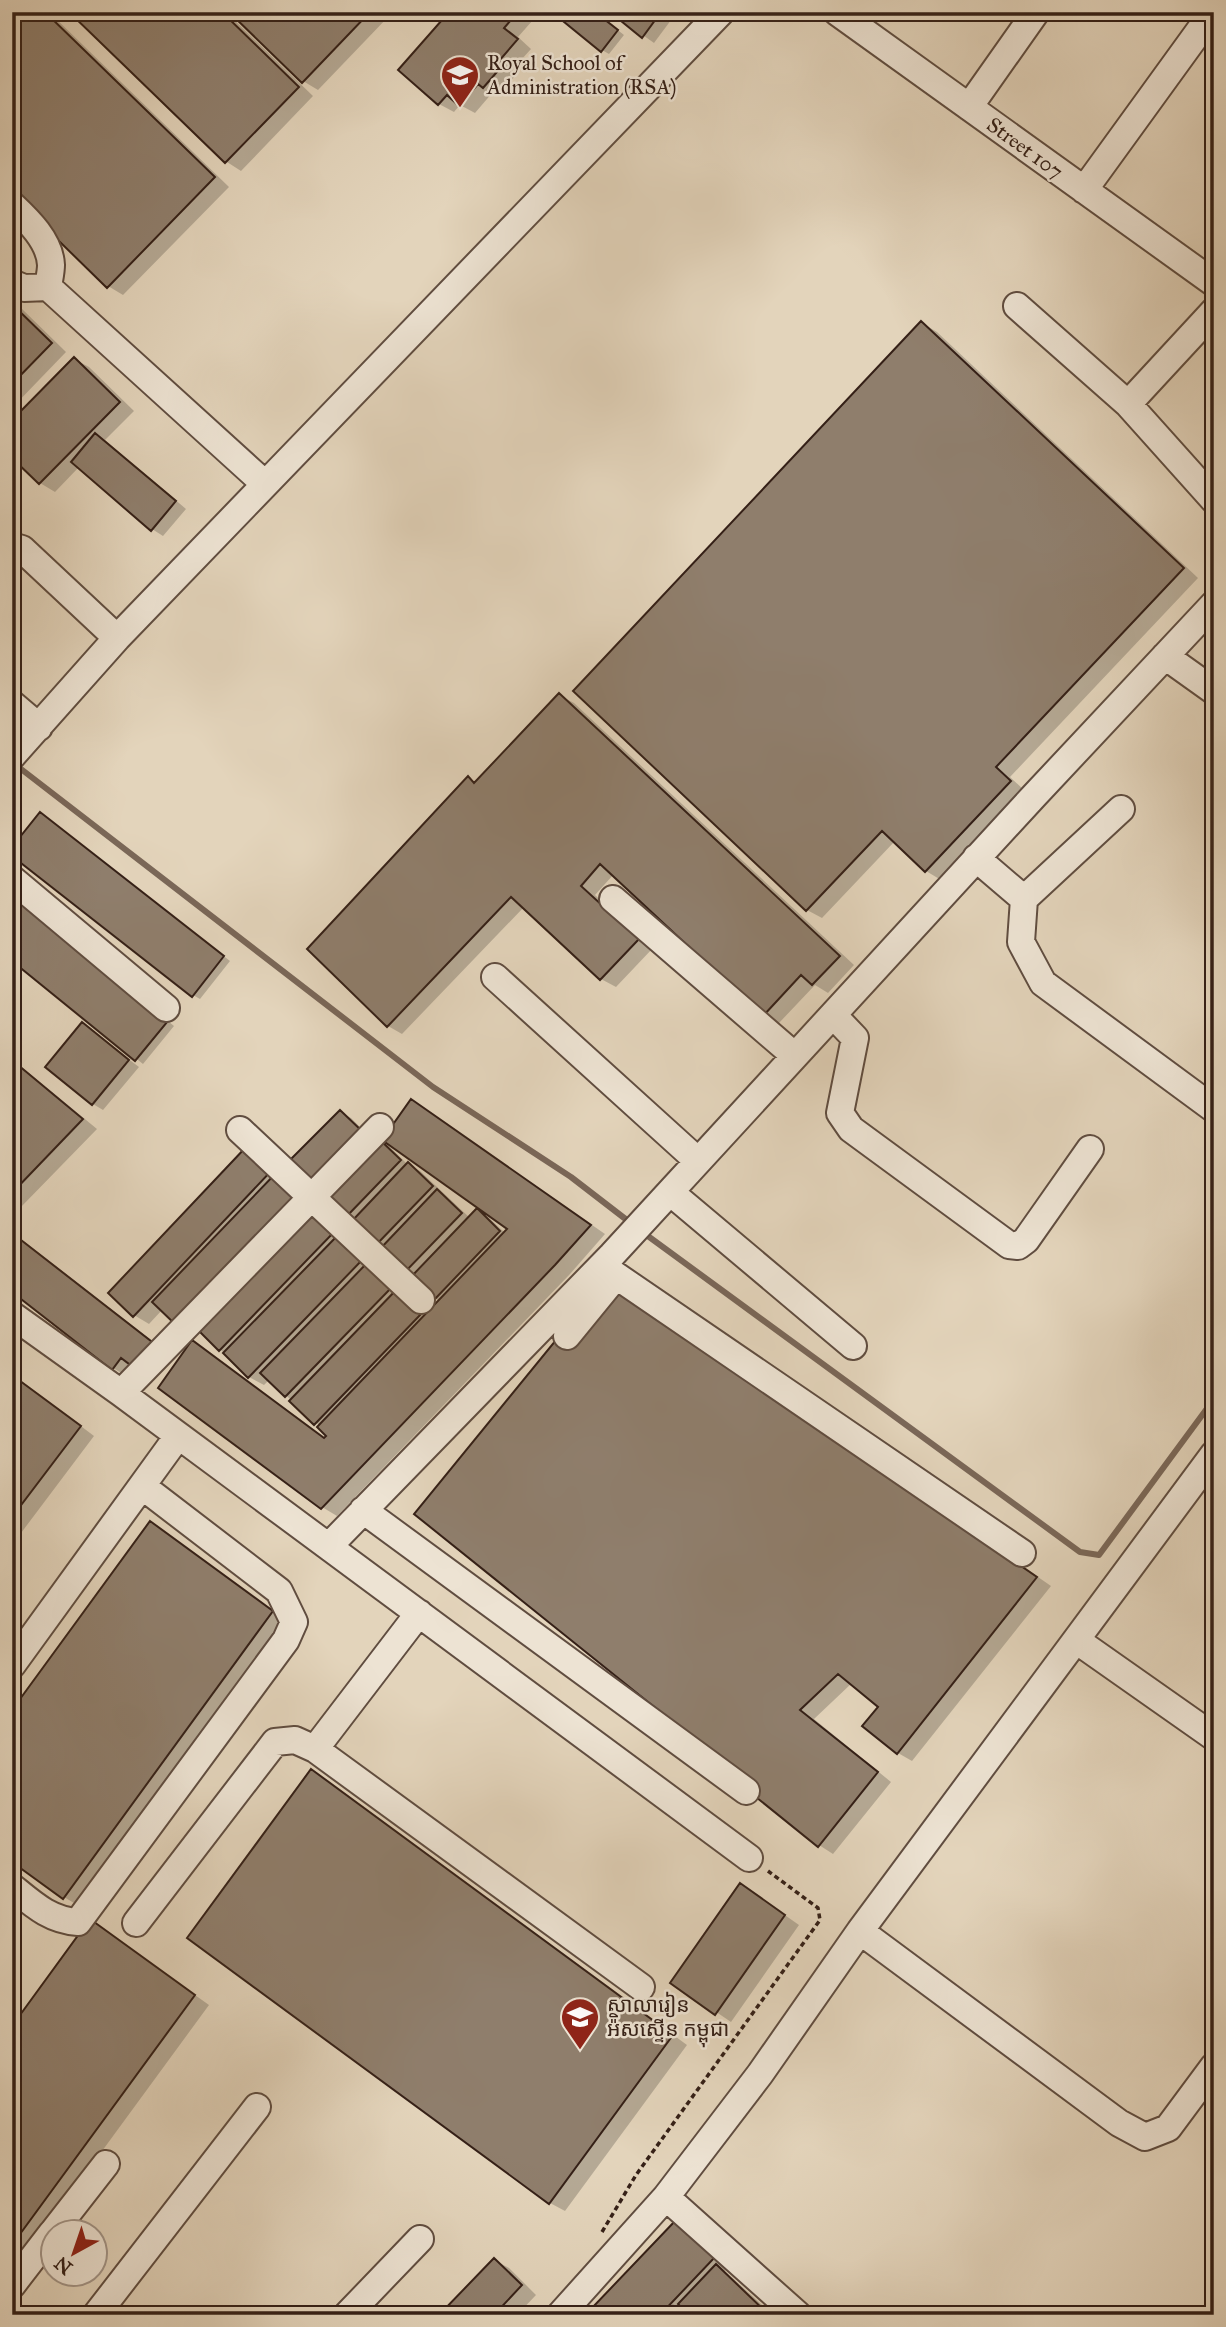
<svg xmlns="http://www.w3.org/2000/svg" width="1226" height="2327" font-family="'IM FELL Great Primer','Noto Sans Khmer',serif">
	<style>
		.shadow { fill: #0003 }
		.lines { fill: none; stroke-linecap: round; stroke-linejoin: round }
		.stream { stroke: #7a6758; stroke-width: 6 }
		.building { fill: #8f7e6c; stroke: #352017; stroke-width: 2 }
		.minor-casing { stroke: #604d40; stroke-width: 30 }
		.path { stroke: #352017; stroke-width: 3.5; stroke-dasharray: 5 3.5; stroke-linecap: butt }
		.minor { stroke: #ede3d3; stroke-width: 26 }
		.labels { text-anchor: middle; stroke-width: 5; stroke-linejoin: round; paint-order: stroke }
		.poi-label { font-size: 21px; fill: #352017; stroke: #ede3d3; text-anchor: start }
		.street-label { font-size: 21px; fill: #352017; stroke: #ede3d3 }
	</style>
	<rect width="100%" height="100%" fill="#e3d4bb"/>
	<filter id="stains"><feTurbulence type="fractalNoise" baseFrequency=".00286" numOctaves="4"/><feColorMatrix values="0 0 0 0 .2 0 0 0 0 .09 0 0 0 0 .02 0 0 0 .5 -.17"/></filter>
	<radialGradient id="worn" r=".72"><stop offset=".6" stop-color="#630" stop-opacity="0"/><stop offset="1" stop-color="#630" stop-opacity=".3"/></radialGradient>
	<!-- shadow -->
	<path class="shadow" d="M12,12H49L229,187L123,295L108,286Z
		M71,12H226L313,96L241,171L227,162Z
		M232,12H384L389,16L318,90L303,81Z
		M451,12H540L518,37L531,49L512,70L517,74L498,95L493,92L475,113L460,105L454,112L439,104Z
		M595,12L624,35L609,54L602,50Z
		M677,12L654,43L612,13Z
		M12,303L20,307L66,352L12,408Z
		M922,323L937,332L1198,578L1010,777L1025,791L941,880L926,871L895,841L822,918L807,910L575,691Z
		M74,359L89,367L134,411L105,440L186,509L163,536L152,529L79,467L55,492L40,483L12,456Z
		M559,695L574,703L854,965L828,993L815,985L779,1023L764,1015L614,874L595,895L653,948L616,987L601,979L524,907L402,1034L388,1026L468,779L476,783Z
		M47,818L230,961L200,999L193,995Z
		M12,893L174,1026L143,1064L12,959Z
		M82,1024L139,1067L103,1110L93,1104Z
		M12,1059L97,1129L21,1207L12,1202Z
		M426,1110L605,1234L570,1274L337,1516L322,1507L193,1342L326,1438L328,1436L320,1426L269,1380L264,1385L249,1377L198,1328L162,1310L149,1324L134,1315L248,1148L428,1313L440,1302L347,1216L340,1112L351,1118L375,1142L378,1140L389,1146L408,1165L420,1171L470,1218L477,1210L487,1216L505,1233L509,1229Z
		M12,1232L170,1355L128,1377L113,1368L12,1289Z
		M637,1300L1051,1586L912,1761L898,1753L880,1706L852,1683L814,1719L891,1782L833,1854L819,1845Z
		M12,1374L94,1436L12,1545Z
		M165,1532L287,1621L79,1906L64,1897Z
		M312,1771L326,1780L687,2045L565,2211L550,2203Z
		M755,1894L799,1925L731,2022L672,1982Z
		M91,1921L209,2005L12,2274V2029Z
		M677,2222L729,2267L725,2271L773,2315H692L687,2310L684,2315H599Z
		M494,2260L509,2268L536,2295L517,2315H441Z"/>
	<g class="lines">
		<!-- stream -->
		<path class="stream" d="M12,766L21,769L433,1087L571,1177L632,1224
			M641,1231L1080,1552L1099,1555L1214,1399"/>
	</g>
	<!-- building -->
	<path class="building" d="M12,12H45L215,177L107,288L12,195Z
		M69,12H222L299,87L225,163Z
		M229,12H370L302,83Z
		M449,12H518L504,28L518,39L499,61L503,65L483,88L478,84L459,106L447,95L438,105L398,70Z
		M561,12H595L618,30L601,52L558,17Z
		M610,12H661L642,38Z
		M12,304L52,343L12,384Z
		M921,321L1184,568L996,767L1011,781L925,872L882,831L806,911L573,691Z
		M74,357L120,402L39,484L12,458V420Z
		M95,433L176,501L151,531L71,462Z
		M559,693L840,956L812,985L801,975L763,1016L600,864L581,886L639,939L600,980L511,897L387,1027L307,949L468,776L474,783Z
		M40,812L224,956L192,997L12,856V847Z
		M12,893L168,1021L135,1061L12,961Z
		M82,1022L129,1060L92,1105L45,1067Z
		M12,1060L83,1119L12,1193Z
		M411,1099L591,1225L555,1265L321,1509L158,1388L192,1340L324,1438L326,1436L317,1427L507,1229L382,1140Z
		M340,1110L364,1133L311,1186L287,1163Z
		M377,1137L401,1160L346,1217L322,1195Z
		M247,1146L273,1169L133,1317L108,1293Z
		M408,1162L433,1186L375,1246L351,1222Z
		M277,1172L302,1197L177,1326L152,1302Z
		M437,1189L462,1213L404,1273L379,1250Z
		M310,1205L336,1230L219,1351L194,1326Z
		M477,1208L500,1231L434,1300L410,1278Z
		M12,1233L156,1345L137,1370L121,1358L112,1370L12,1292Z
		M340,1233L365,1257L248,1378L223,1353Z
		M369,1261L394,1285L285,1397L260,1373Z
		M398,1288L423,1312L314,1425L289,1401Z
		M621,1290L1037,1577L897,1754L862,1726L878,1707L838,1674L800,1710L878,1772L818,1847L746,1789L750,1784L414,1514L596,1291Z
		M12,1375L81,1426L12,1517Z
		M150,1521L273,1611L63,1899L12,1862V1710Z
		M311,1769L673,2035L549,2204L187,1938Z
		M740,1883L785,1915L715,2015L670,1983Z
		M90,1919L195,1995L12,2245V2026Z
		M676,2220L715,2257L660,2315H597L591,2309Z
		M494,2258L522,2285L494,2315H439Z
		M716,2264L769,2315H689L678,2304Z
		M673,2306L682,2315H665Z"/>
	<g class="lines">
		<defs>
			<path id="minor" d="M837,12L1214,283
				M969,107L1036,12
				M1084,190L1213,12
				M12,205C28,220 50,241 51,265C51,272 49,280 48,287
				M12,283L24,288L48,287L265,484
				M1017,306L1128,404
				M1214,311L1128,404L1214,500
				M12,546L22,549L117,638
				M1165,656L1214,691
				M12,704L39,727
				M12,756L117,638L721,12
				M976,858L1024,899L1021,942L1043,983L1214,1109
				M12,879L166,1008
				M613,899L795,1056
				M1024,899L1121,809
				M495,977L698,1161
				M833,1015L855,1038L840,1113L851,1129L1009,1245L1018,1246L1026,1240L1090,1149
				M240,1130L421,1300
				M670,1192L853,1346
				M602,1266L1022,1553
				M12,1315L121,1393L749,1858
				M567,1336L616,1276
				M121,1393L380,1127
				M363,1510L746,1791
				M329,1546L612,1255L1034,796L1214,604
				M1076,1640L1214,1737
				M12,1665L178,1436
				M315,1749L419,1613
				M12,1887C34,1905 50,1920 78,1922L286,1640L294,1622L279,1591L142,1486
				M136,1923L275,1742L295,1740L315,1749L641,1987
				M860,1931L1119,2123L1145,2137L1168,2128L1214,2066
				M666,2197L798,2315
				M53,2232L106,2164
				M12,2285L52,2233
				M96,2315L257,2107
				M347,2315L420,2239
				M560,2315L666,2197L760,2074L860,1931L1214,1454"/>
		</defs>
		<!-- minor casing -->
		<use href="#minor" class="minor-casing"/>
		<!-- path -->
		<path class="path" d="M602,2232L636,2175L820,1920L818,1908L768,1871"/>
		<!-- minor -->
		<use href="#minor" class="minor"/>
	</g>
	<!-- icons -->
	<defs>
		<symbol id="school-pin" viewBox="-11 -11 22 30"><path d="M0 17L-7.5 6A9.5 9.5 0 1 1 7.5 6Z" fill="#8f2418" stroke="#ede3d3"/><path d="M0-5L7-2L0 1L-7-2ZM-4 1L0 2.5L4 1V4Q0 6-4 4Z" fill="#fff"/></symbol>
	</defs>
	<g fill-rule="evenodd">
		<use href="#school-pin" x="438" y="53" width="44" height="60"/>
		<use href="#school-pin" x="558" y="1995" width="44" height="60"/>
	</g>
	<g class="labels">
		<!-- poi labels -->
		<g class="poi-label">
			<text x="487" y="70">Royal School of<tspan x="487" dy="24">Administration (RSA)</tspan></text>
			<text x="607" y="2012">សាលារៀន<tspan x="607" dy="24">អ៉ិសស្ទើន កម្ពុជា</tspan></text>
		</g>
		<!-- street labels -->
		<g class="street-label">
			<text transform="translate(1025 148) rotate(36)" y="7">Street 107</text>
		</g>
	</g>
	<!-- margin -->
	<rect width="1226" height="2327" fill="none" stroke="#e3d4bb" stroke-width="42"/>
	<rect x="14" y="14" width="1198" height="2299" fill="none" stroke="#352017" stroke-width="3.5"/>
	<rect x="21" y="21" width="1184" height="2285" fill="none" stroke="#352017" stroke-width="2"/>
	<!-- north arrow -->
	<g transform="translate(74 2253) rotate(220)"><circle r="33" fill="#ede3d3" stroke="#a39588" stroke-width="2"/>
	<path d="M0-5L12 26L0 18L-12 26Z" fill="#8f2418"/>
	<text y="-10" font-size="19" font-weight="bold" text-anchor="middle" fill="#352017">N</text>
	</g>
	<rect width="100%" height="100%" filter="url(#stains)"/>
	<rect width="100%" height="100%" fill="url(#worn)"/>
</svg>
